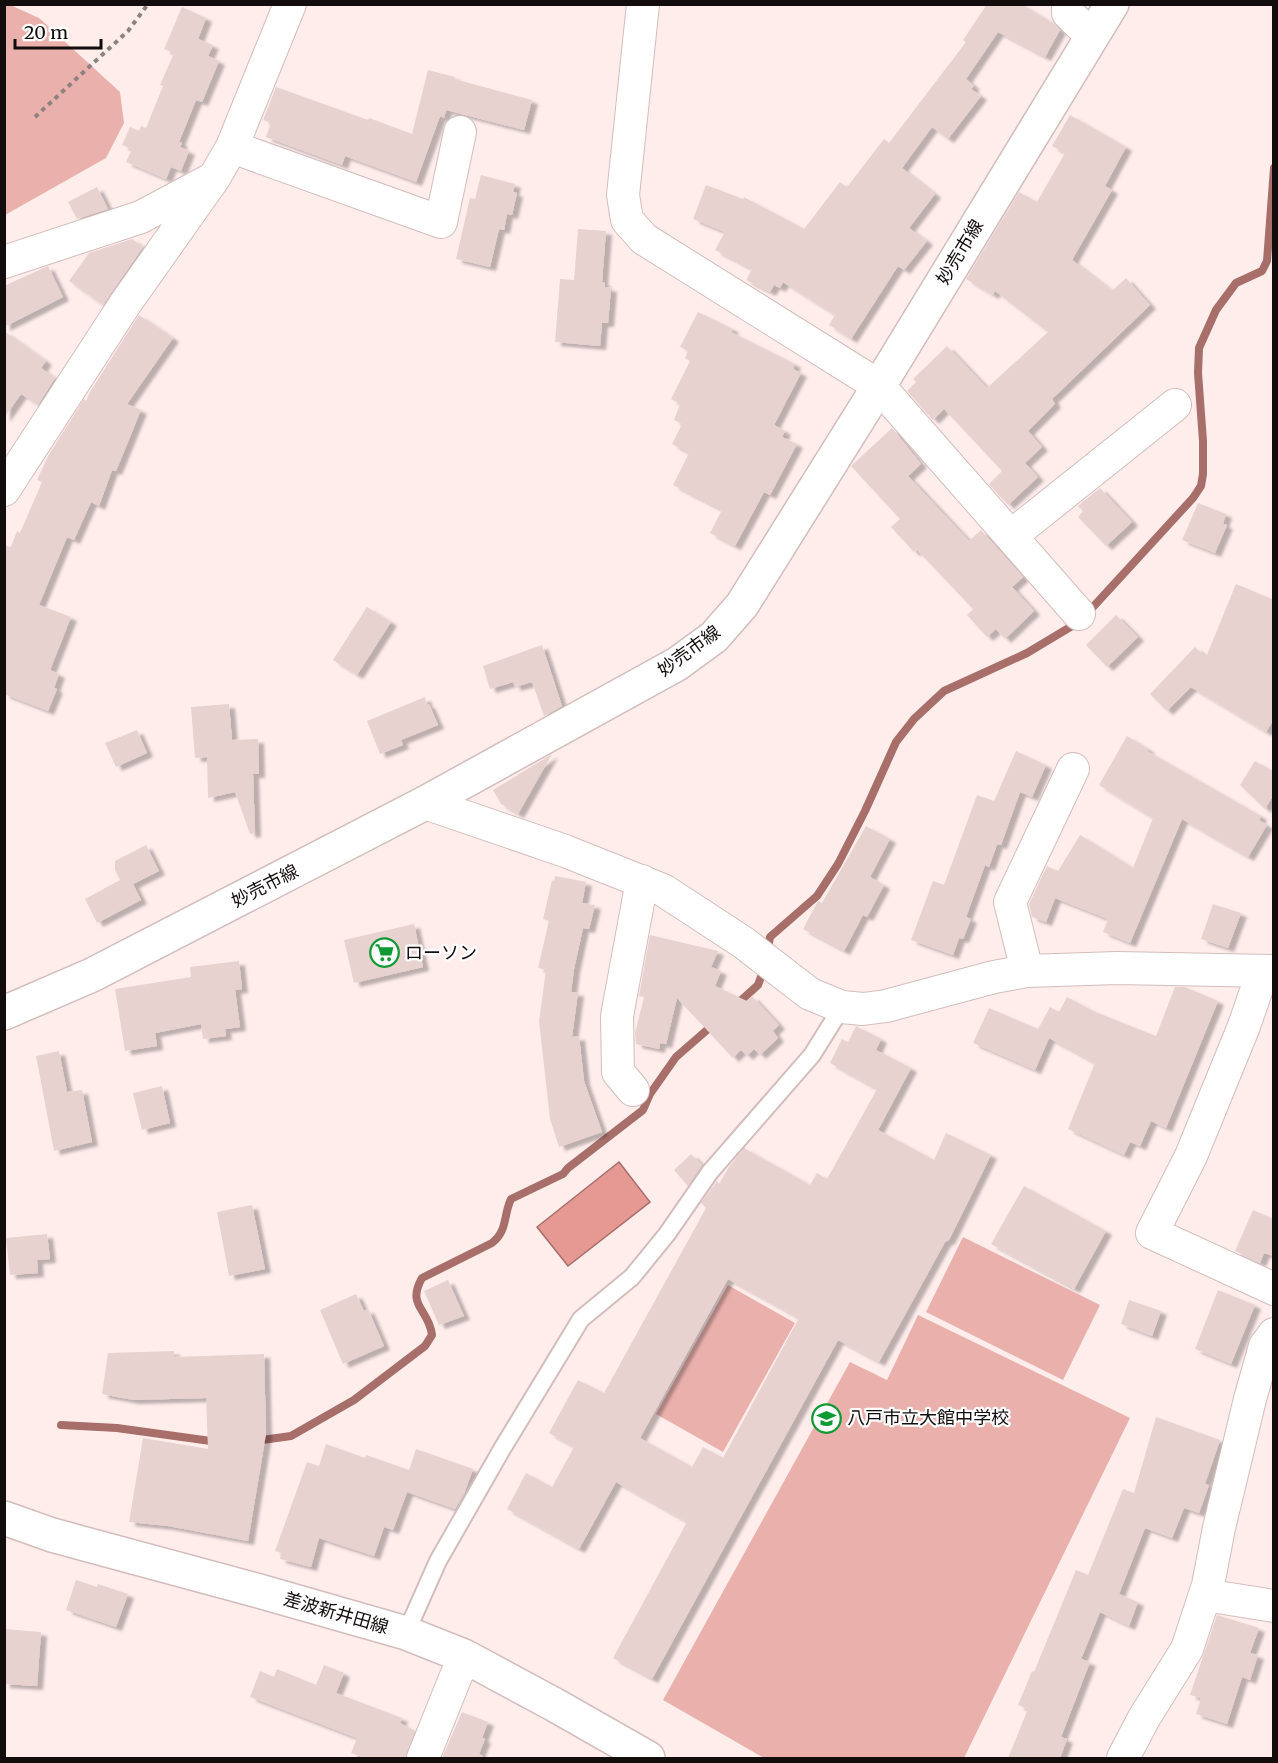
<svg xmlns="http://www.w3.org/2000/svg" width="1278" height="1763" font-family="Merriweather,'Noto Sans JP',serif">
	<style>
		.green { fill: #eab0ac }
		.water { fill: #e69893; stroke: #a76e6a; stroke-width: 1.5 }
		.lines { fill: none; stroke-linecap: round; stroke-linejoin: round }
		.stream { stroke: #a76e6a; stroke-width: 8 }
		.building { fill: #e7d2d0; fill-rule: evenodd; filter: url(#shadow) }
		.lane-casing { stroke: #d2bdbc; stroke-width: 20 }
		.street-casing { stroke: #d2bdbc; stroke-width: 34 }
		.secondary-casing { stroke: #d2bdbc; stroke-width: 36 }
		.path { stroke: #8e8281; stroke-width: 4; stroke-dasharray: 4.5 4.5; stroke-linecap: butt }
		.lane { stroke: #fff; stroke-width: 16 }
		.street { stroke: #fff; stroke-width: 32 }
		.secondary { stroke: #fff; stroke-width: 33 }
		.labels { text-anchor: middle; stroke-width: 4.5; stroke-linejoin: round; paint-order: stroke }
		.street-label { font-size: 18px; fill: #130c0c; stroke: #fff }
		.poi-label { font-size: 18px; fill: #130c0c; stroke: #fff; text-anchor: start }
	</style>
	<defs>
		<filter id="shadow"><feDropShadow dx="6" dy="4" stdDeviation="1.5" flood-color="#0004"/></filter>
	</defs>
	<rect width="100%" height="100%" fill="#ffedec"/>
	<!-- green -->
	<path class="green" d="M8,4L39,18L120,92L124,123L106,158L5,215L4,5Z
		M963,1237L1100,1305L1063,1380L926,1312Z
		M728,1285L795,1323L723,1452L656,1414Z
		M918,1315L1130,1418L964,1758H764L663,1700L850,1362L887,1380Z"/>
	<!-- water -->
	<path class="water" d="M619,1162L650,1202L568,1266L537,1227Z"/>
	<g class="lines">
		<!-- stream -->
		<path class="stream" d="M767,954L770,937L817,896L838,864L865,811L896,742L914,719L944,691L1027,653L1072,626L1093,607L1193,498L1201,486L1203,474V441L1198,373L1199,348L1216,310L1236,283L1262,271L1267,261L1274,168
			M736,1005L758,985L765,966
			M61,1425L117,1428L218,1442
			M255,1441L291,1436L354,1400L425,1346L432,1335C429,1309 406,1306 422,1278L492,1243C508,1230 503,1216 511,1199L563,1174L568,1168L643,1110L650,1094L676,1057L715,1023"/>
	</g>
	<!-- building -->
	<path class="building" d="M987,4H1021L1053,23L1060,30L1045,57L998,32L966,79L974,86L971,89L981,96L948,139L932,127L902,168L935,194L909,228L927,241L904,270L898,266L851,339L829,325L835,315L783,282L780,288L774,285L770,292L746,280L752,269L715,250L725,232L693,219L706,185L743,199L744,197L804,229L840,182L847,187L884,139L889,143L966,42L963,40Z
		M182,7L206,18L198,39L213,45L208,56L219,61L202,102L196,100L179,142L182,143L180,147L189,151L181,171L171,167L166,179L126,162L132,149L122,145L130,127L139,131L141,126L146,128L163,86L160,85L174,53L164,49Z
		M428,70L455,77L454,79L532,100L524,130L446,110L444,118L440,116L416,182L345,156L342,165L266,137L271,123L263,120L276,87L368,120L369,118L412,134Z
		M1070,115L1126,147L1105,186L1112,190L1072,260L1112,291L1126,278L1150,305L1052,399L1055,404L1028,431L1042,447L1025,463L1038,477L1008,505L989,484L1002,471L944,409L933,420L907,391L916,382L913,379L947,346L987,388L1048,332L995,291L993,295L966,279L1019,192L1037,202L1065,153L1052,146Z
		M481,175L515,184L513,192L517,193L512,215L507,214L504,230L499,229L490,267L456,259L470,198L475,199Z
		M97,187L108,209L77,219L68,202Z
		M578,229L606,231L602,282L605,283V287L611,288L608,323H602L600,346L555,342L560,279L574,280Z
		M132,239L143,247L103,305L69,281L89,253Z
		M48,266L63,297L4,327V286Z
		M698,312L733,329L731,332L795,364L793,369L801,373L774,425L785,431L782,437L797,444L770,495L764,492L735,546L710,533L722,510L673,485L689,453L672,444L682,424L674,420L680,404L671,399L690,361L685,358L688,351L680,347Z
		M139,315L173,338L127,404L141,410L116,471L112,470L99,506L91,502L74,540L67,537L39,605L71,617L50,670L59,674L54,688L57,689L48,711L4,694V545L11,547L17,531L20,533L42,482L37,480L48,456L84,399L86,401L90,392Z
		M4,331L46,361L41,368L55,378L38,405L21,394L4,418Z
		M892,428L921,464L908,476L969,541L981,530L1023,577L1012,587L1034,611L1005,639L996,629L987,637L967,615L973,609L917,550L914,552L891,527L900,519L851,466Z
		M1100,488L1132,522L1106,546L1078,517L1083,511L1078,506Z
		M1198,503L1226,514L1223,524L1227,525L1215,553L1182,540Z
		M1236,584L1274,600V719L1266,732L1191,687L1167,711L1150,694L1195,647L1206,657Z
		M367,607L391,622L357,675L333,660Z
		M1116,615L1138,637L1107,667L1086,645Z
		M542,645L562,706L544,716L532,682L515,687L513,682L490,689L483,666Z
		M425,697L427,705L429,704L438,725L401,740L403,745L380,754L367,721Z
		M229,704L232,740L258,739L259,774H253L255,833L250,834L235,792L208,798L207,757L195,758L191,707Z
		M137,730L147,753L116,767L105,743Z
		M1127,736L1148,749L1147,751L1261,816L1259,820L1267,825L1248,857L1182,819L1130,943L1103,932L1108,919L1055,898L1046,922L1032,917L1029,904L1047,866L1058,871L1080,835L1133,868L1153,818L1099,785Z
		M1016,751L1046,765L1032,797L1020,792L1001,845L997,844L989,867L985,865L966,917L971,919L963,939L959,938L953,955L911,940L933,881L944,885L977,795L994,801Z
		M552,754L518,814L501,804L493,790Z
		M1255,761L1274,772V794L1265,809L1240,785Z
		M866,826L890,839L870,877L884,885L867,917L863,915L844,951L803,929L818,901L822,903Z
		M146,845L159,871L133,884L141,900L97,923L85,899L120,880L115,870V861Z
		M555,876L586,882L582,903L595,905L589,929L583,928L574,969L571,992H578L572,1037L579,1036L584,1081L602,1132L559,1147L550,1119L539,1021L546,970L538,968L549,921L543,919L552,880L554,881Z
		M1213,904L1241,913L1228,948L1201,939Z
		M414,924L423,967L354,983L344,940Z
		M650,935L718,951L711,967L721,971L715,986L747,1001L752,996L779,1025L773,1031L778,1038L760,1055L754,1049L747,1056L741,1050L733,1058L677,998L666,1044L660,1043L659,1049L636,1044L635,1033L644,997L639,996Z
		M239,961L242,989L235,990L240,1027L225,1029L226,1036L203,1039L201,1024L155,1033L157,1046L125,1051L115,989L191,977L190,967Z
		M1175,987H1185L1218,1001L1166,1128L1151,1121L1140,1146L1130,1142L1124,1155L1068,1129L1095,1063L1049,1038L1035,1070L973,1043L989,1008L1038,1029L1050,1007L1059,1012L1067,997L1093,1011L1156,1036Z
		M856,1026L881,1039L876,1050L911,1068L878,1130L934,1160L946,1133L991,1155L949,1240L945,1242L879,1362L838,1340L652,1679L613,1658L687,1522L616,1482L579,1549L507,1509L526,1473L552,1487L574,1447L549,1433L578,1380L604,1393L706,1208L701,1203L717,1181L719,1184L729,1167L744,1148L810,1185L817,1173L827,1179L877,1089L830,1063L842,1039L848,1042ZM728,1279L799,1318L723,1458L703,1447L692,1467L640,1438Z
		M59,1051L67,1092L82,1090L92,1142L54,1151L36,1056Z
		M162,1086L170,1123L142,1130L133,1093Z
		M691,1154L702,1165L688,1186L674,1170Z
		M1024,1186L1106,1231L1074,1289L991,1244Z
		M252,1205L265,1269L229,1276L217,1212Z
		M1253,1210L1274,1219V1256L1264,1253L1260,1263L1235,1251Z
		M47,1234L50,1259L37,1260L38,1273L10,1275L6,1238Z
		M448,1280L464,1316L439,1325L424,1291Z
		M1218,1290L1255,1305L1231,1364L1195,1349Z
		M356,1294L364,1311L368,1309L384,1346L343,1364L320,1310Z
		M1129,1300L1161,1311L1152,1336L1121,1324Z
		M174,1351V1357L264,1354L266,1434L248,1541L168,1526L129,1522L143,1438L208,1449L206,1398L133,1400L102,1394L108,1353Z
		M1156,1417L1220,1440L1205,1484L1209,1485L1199,1513L1184,1508L1172,1538L1145,1528L1119,1594L1138,1602L1129,1626L1100,1612L1081,1659L1090,1662L1061,1737L1067,1739L1060,1758H1008L1028,1709L1018,1705L1032,1671L1034,1672L1076,1570L1088,1575L1123,1489L1134,1493Z
		M326,1444L365,1458L366,1455L409,1470L416,1449L473,1469L464,1494L455,1509L407,1492L393,1530L384,1527L374,1556L319,1538L311,1567L280,1559L281,1553L275,1551L307,1462L319,1466Z
		M76,1580L97,1587L98,1584L128,1594L116,1627L66,1610Z
		M1217,1615L1259,1628L1250,1653L1258,1655L1250,1680L1242,1677L1227,1724L1196,1714L1201,1698L1190,1695Z
		M4,1629L41,1632L37,1686L4,1684Z
		M324,1665L344,1673L336,1693L402,1718L400,1723L415,1731L405,1758H366L351,1753L357,1738L250,1697L260,1671L274,1677L277,1669L316,1685Z
		M462,1712L488,1722L482,1738L485,1739L479,1754L483,1756V1758H442Z"/>
	<g class="lines">
		<defs>
			<path id="lane" d="M406,1633L438,1561L502,1449L581,1319L632,1277L667,1234L710,1172L812,1055L842,1007"/>
			<path id="street" d="M643,4L623,195L627,220L644,239L879,386L1079,614
				M1068,4V13L1080,25L1092,34
				M232,147L441,222L460,132
				M4,262L141,217L208,181
				M4,490L125,304L214,178L232,147L290,4
				M1011,536L1175,405
				M425,803L565,851L663,890L744,943L810,994L842,1007L863,1009L886,1006L994,977L1027,971L1117,968L1274,971
				M1027,971L1010,902L1073,769
				M1263,971L1244,1026L1191,1156L1152,1233L1274,1289
				M633,1090L618,1072L617,1016L642,881
				M1205,1595L1274,1606
				M423,1758L464,1656
				M1123,1758L1144,1718L1187,1649L1208,1585L1219,1528L1250,1399L1265,1346L1274,1334"/>
			<path id="secondary" d="M4,1013L92,975L425,803L677,664L714,637L742,605L879,386L1112,4
				M4,1518L52,1535L259,1591L406,1633L464,1656L555,1705L648,1758"/>
		</defs>
		<!-- lane casing -->
		<use href="#lane" class="lane-casing"/>
		<!-- street casing -->
		<use href="#street" class="street-casing"/>
		<!-- secondary casing -->
		<use href="#secondary" class="secondary-casing"/>
		<!-- path -->
		<path class="path" d="M35,117L128,31L148,4"/>
		<!-- lane -->
		<use href="#lane" class="lane"/>
		<!-- street -->
		<use href="#street" class="street"/>
		<!-- secondary -->
		<use href="#secondary" class="secondary"/>
	</g>
	<!-- icons -->
	<defs>
		<symbol id="supermarket-ring" viewBox="-11 -11 22 22"><circle r="9.5" fill="#fff" stroke="#0e9a32" stroke-width="1.5"/><path d="M-6-5.5h2.5l.6 2H6L4.5 2H-2.5L-4.4-4H-6ZM-1.5 3.2a1.3 1.3 0 1 0 .1 0ZM3 3.2a1.3 1.3 0 1 0 .1 0Z" fill="#0e9a32"/></symbol>
		<symbol id="school-ring" viewBox="-11 -11 22 22"><circle r="9.5" fill="#fff" stroke="#0e9a32" stroke-width="1.5"/><path d="M0-5L7-2L0 1L-7-2ZM-4 1L0 2.5L4 1V4Q0 6-4 4Z" fill="#0e9a32"/></symbol>
	</defs>
	<g fill-rule="evenodd">
		<use href="#supermarket-ring" x="368" y="936" width="33" height="33"/>
		<use href="#school-ring" x="810" y="1402" width="33" height="33"/>
	</g>
	<g class="labels">
		<!-- street labels -->
		<g class="street-label">
			<text transform="translate(960 252) rotate(-59)" y="6">妙売市線</text>
			<text transform="translate(689 651) rotate(-36)" y="6">妙売市線</text>
			<text transform="translate(265 886) rotate(-27)" y="6">妙売市線</text>
			<text transform="translate(336 1613) rotate(16)" y="6">差波新井田線</text>
		</g>
		<!-- poi labels -->
		<g class="poi-label">
			<text x="405" y="959">ローソン</text>
			<text x="847" y="1424">八戸市立大館中学校</text>
		</g>
	</g>
	<!-- border -->
	<rect width="1278" height="1763" fill="none" stroke="#130c0c" stroke-width="12"/>
	<!-- scale -->
	<path d="M15 39v9h86v-9" fill="none" stroke="#130c0c" stroke-width="3"/>
	<text x="24" y="39" font-size="18" fill="#130c0c" stroke="#ffffff" stroke-width="4.5" paint-order="stroke">20 m</text>
</svg>
